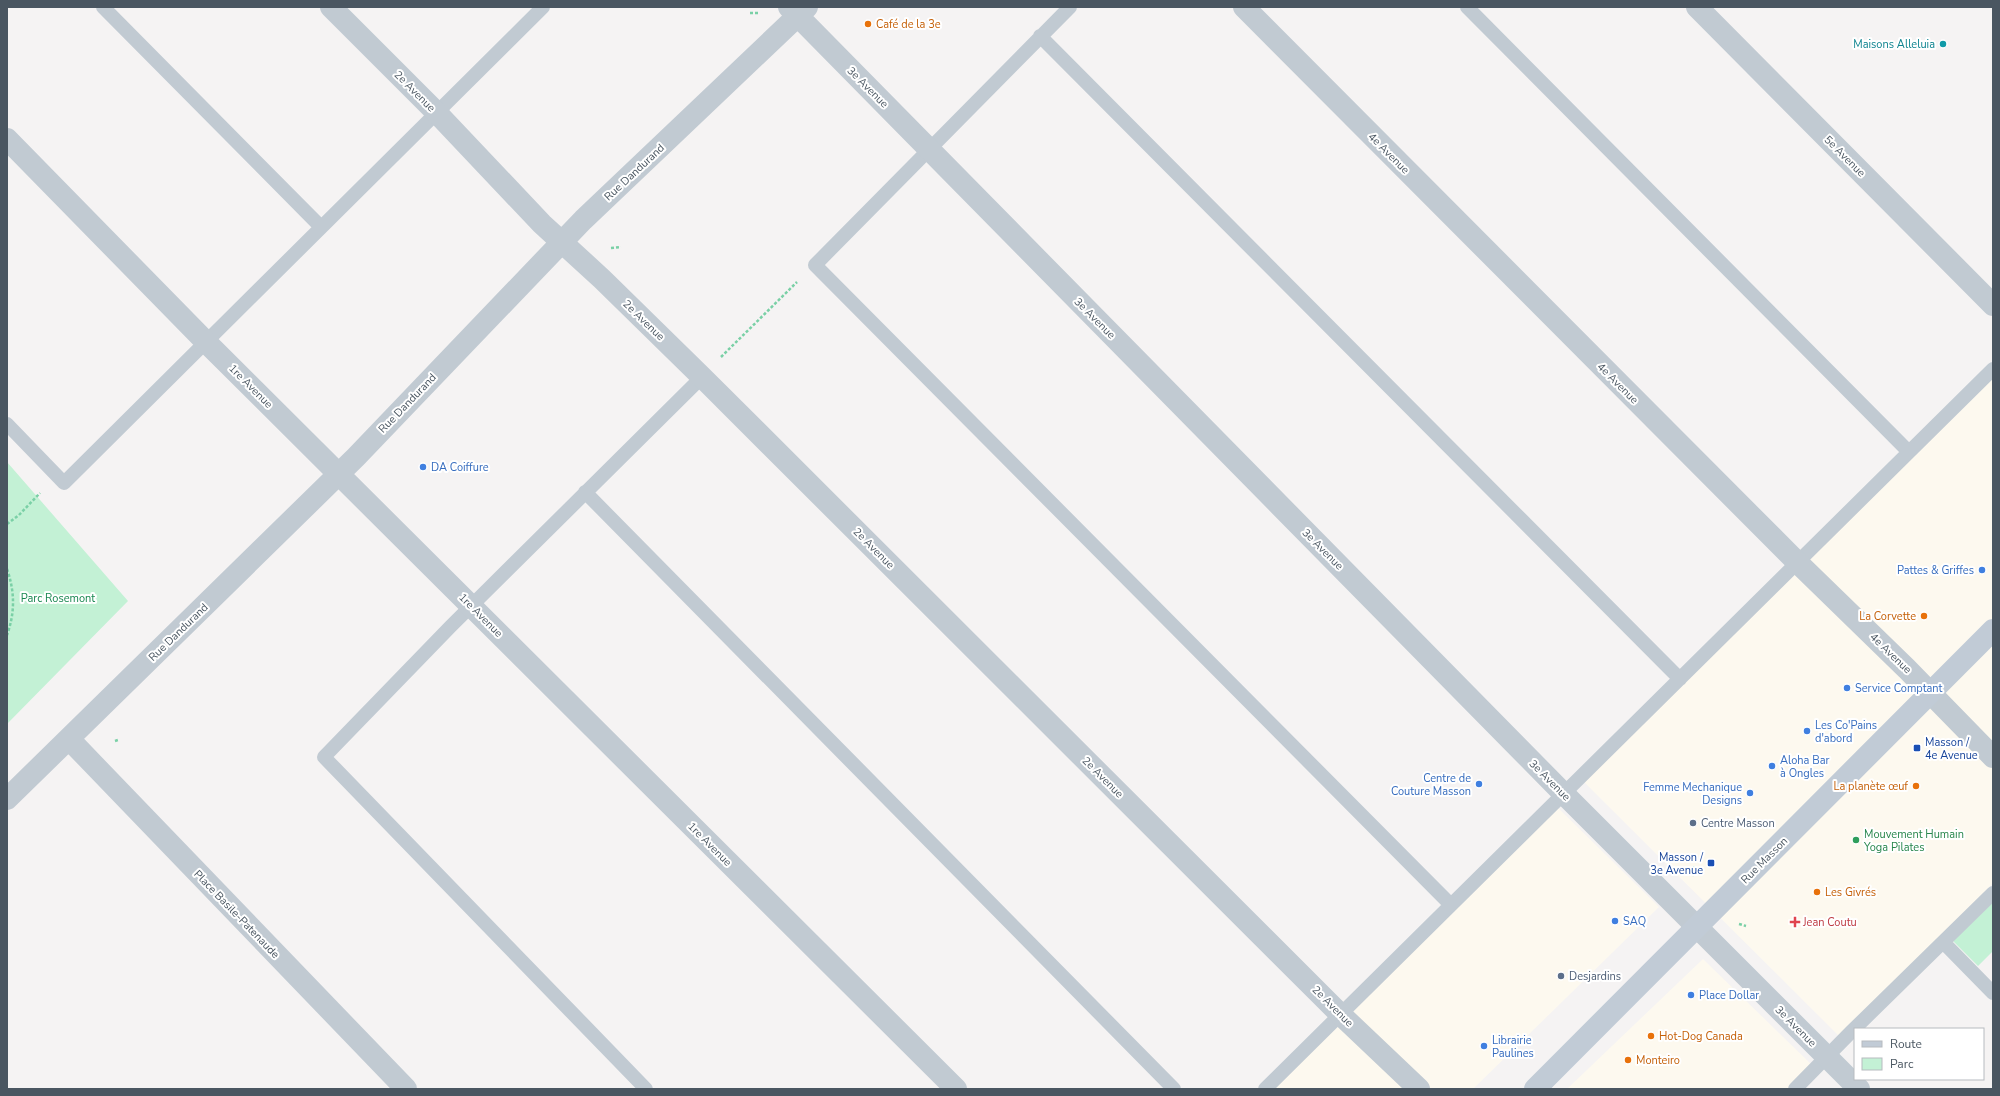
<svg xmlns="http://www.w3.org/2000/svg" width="2000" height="1096" font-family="'Nunito Sans',sans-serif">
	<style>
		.commercial { fill: #fdf9ef }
		.green { fill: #c3f1d5 }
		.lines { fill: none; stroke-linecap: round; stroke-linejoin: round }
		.path { stroke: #7ad0a6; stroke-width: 2.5; stroke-dasharray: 3 2; stroke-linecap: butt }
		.lane { stroke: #c1cad2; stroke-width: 14 }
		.street { stroke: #c1cad2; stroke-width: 22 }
		.secondary { stroke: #c1cbd6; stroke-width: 22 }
		.food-dot { fill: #e8710a; stroke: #fff; stroke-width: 1.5 }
		.culture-dot { fill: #0f9aa8; stroke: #fff; stroke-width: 1.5 }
		.shop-dot { fill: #3f7fe0; stroke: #fff; stroke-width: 1.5 }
		.transit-dot { fill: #1a4fb4; stroke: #fff; stroke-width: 1.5 }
		.service-dot { fill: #5c6f8a; stroke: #fff; stroke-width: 1.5 }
		.leisure-dot { fill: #2e9e5b; stroke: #fff; stroke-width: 1.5 }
		.health-dot { fill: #e0444e; stroke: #fff; stroke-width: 1.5 }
		.labels { text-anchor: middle; stroke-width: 4; stroke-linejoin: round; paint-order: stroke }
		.food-label { font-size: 11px; fill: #c56008; stroke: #fff; text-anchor: start }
		.culture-label { font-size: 11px; fill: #0d838f; stroke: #fff; text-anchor: end }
		.street-label { font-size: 11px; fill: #4a5661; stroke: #fff }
		.shop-label { font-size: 11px; fill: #366cbe; stroke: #fff; text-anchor: start }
		.park-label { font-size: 11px; fill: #17864f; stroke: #fff }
		.transit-label { font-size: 11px; fill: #164399; stroke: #fff; text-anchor: start }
		.service-label { font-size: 11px; fill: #4e5e75; stroke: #fff; text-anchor: start }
		.leisure-label { font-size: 11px; fill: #27864d; stroke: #fff; text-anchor: start }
		.health-label { font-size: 11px; fill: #be3a42; stroke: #fff; text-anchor: start }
	</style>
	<rect width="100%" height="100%" fill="#f5f3f3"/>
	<!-- commercial -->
	<path class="commercial" d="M1993,369V883L1840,1037L1582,780Z
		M1551,801L1659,907L1473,1089H1262Z
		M1703,959L1814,1067L1792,1089H1567Z"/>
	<!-- green -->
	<path class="green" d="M7,462L128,601L7,724Z
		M1993,902V951L1978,966L1953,941Z"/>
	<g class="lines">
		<!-- path -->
		<path class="path" d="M750,13H759
			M611,248L621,247
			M721,357L797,282
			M7,524L19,515L40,493
			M7,569C15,592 15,613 7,635
			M1880,688L1889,693
			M115,741L118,740
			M1933,743L1934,736
			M1693,866L1694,876
			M1739,924L1746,926"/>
		<!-- lane -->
		<path class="lane" d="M103,7L321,227
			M1070,7L815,265L1451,905
			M1467,7L1909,452
			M1040,36L1680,679
			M7,424L64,483L543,7
			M585,492L1174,1089
			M1944,943L1993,993
			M646,1089L324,757L451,626L702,377
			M1265,1089L1993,369
			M1795,1089L1851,1032L1993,893"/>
		<!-- street -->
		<path class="street" d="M331,7L436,112L542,224L602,279L702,377L1340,1014L1419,1089
			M789,7L1563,793L1859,1089
			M1244,7L1797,562L1907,669L1993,757
			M1697,7L1993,305
			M7,139L206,342L956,1089
			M69,739L406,1089
			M7,799L356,457L583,220L807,7"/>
		<!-- secondary -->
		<path class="secondary" d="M1535,1089L1993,630"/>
	</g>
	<!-- markers -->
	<g class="food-dot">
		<circle cx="868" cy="24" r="4"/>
		<circle cx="1924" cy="616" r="4"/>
		<circle cx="1916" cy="786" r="4"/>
		<circle cx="1817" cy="892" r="4"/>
		<circle cx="1651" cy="1036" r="4"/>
		<circle cx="1628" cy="1060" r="4"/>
	</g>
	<circle class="culture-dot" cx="1943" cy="44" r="4"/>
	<g class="shop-dot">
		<circle cx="423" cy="467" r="4"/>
		<circle cx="1982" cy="570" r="4"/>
		<circle cx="1847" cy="688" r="4"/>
		<circle cx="1807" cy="731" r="4"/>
		<circle cx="1772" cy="766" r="4"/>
		<circle cx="1479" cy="784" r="4"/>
		<circle cx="1750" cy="793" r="4"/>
		<circle cx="1615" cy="921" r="4"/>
		<circle cx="1691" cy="995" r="4"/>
		<circle cx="1484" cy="1046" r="4"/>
	</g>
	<g class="transit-dot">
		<rect x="1913" y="744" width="8" height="8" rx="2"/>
		<rect x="1707" y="859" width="8" height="8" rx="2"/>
	</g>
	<g class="service-dot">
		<circle cx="1693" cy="823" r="4"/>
		<circle cx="1561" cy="976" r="4"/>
	</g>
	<circle class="leisure-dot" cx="1856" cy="840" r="4"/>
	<path class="health-dot" d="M1793 916h4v4h4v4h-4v4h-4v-4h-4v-4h4z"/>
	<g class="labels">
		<!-- food labels -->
		<g class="food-label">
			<text x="876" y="28">Café de la 3e</text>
			<text x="1916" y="620" text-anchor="end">La Corvette</text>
			<text x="1908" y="790" text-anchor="end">La planète œuf</text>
			<text x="1825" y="896">Les Givrés</text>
			<text x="1659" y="1040">Hot-Dog Canada</text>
			<text x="1636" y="1064">Monteiro</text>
		</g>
		<!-- culture labels -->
		<g class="culture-label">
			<text x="1935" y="48">Maisons Alleluia</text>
		</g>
		<!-- street labels -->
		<g class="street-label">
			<text transform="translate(868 87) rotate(45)" y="4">3e Avenue</text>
			<text transform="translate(415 91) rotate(45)" y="4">2e Avenue</text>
			<text transform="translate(1389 153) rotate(45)" y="4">4e Avenue</text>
			<text transform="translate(1845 156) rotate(45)" y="4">5e Avenue</text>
			<text transform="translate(634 172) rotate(-43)" y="4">Rue Dandurand</text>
			<text transform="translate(1095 318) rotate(45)" y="4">3e Avenue</text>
			<text transform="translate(644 320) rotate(44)" y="4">2e Avenue</text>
			<text transform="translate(1618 383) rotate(45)" y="4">4e Avenue</text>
			<text transform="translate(251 386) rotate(45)" y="4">1re Avenue</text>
			<text transform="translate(407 403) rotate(-46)" y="4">Rue Dandurand</text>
			<text transform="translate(874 548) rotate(45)" y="4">2e Avenue</text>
			<text transform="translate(1323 549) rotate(45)" y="4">3e Avenue</text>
			<text transform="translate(481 615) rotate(45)" y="4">1re Avenue</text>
			<text transform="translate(178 632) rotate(-44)" y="4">Rue Dandurand</text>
			<text transform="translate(1891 653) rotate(44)" y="4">4e Avenue</text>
			<text transform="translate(1103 777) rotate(45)" y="4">2e Avenue</text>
			<text transform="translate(1550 780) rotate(45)" y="4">3e Avenue</text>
			<text transform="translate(710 844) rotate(45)" y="4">1re Avenue</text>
			<text transform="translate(1764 860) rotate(-45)" y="4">Rue Masson</text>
			<text transform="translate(237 914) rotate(46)" y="4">Place Basile-Patenaude</text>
			<text transform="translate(1333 1006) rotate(45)" y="4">2e Avenue</text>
			<text transform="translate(1796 1026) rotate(45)" y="4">3e Avenue</text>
		</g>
		<!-- shop labels -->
		<g class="shop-label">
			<text x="431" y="471">DA Coiffure</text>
			<text x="1974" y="574" text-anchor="end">Pattes &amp; Griffes</text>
			<text x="1855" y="692">Service Comptant</text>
			<text x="1815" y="729">Les Co'Pains<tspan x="1815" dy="13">d'abord</tspan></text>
			<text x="1780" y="764">Aloha Bar<tspan x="1780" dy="13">à Ongles</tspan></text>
			<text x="1471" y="782" text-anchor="end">Centre de<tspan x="1471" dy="13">Couture Masson</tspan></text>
			<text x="1742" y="791" text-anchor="end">Femme Mechanique<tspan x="1742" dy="13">Designs</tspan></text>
			<text x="1623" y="925">SAQ</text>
			<text x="1699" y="999">Place Dollar</text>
			<text x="1492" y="1044">Librairie<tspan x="1492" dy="13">Paulines</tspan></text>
		</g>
		<!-- park labels -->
		<g class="park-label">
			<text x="58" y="602">Parc Rosemont</text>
		</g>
		<!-- transit labels -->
		<g class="transit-label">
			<text x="1925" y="746">Masson /<tspan x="1925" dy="13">4e Avenue</tspan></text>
			<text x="1703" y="861" text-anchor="end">Masson /<tspan x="1703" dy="13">3e Avenue</tspan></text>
		</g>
		<!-- service labels -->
		<g class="service-label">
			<text x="1701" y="827">Centre Masson</text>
			<text x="1569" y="980">Desjardins</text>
		</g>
		<!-- leisure labels -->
		<g class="leisure-label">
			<text x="1864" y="838">Mouvement Humain<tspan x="1864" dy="13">Yoga Pilates</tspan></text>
		</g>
		<!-- health labels -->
		<g class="health-label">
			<text x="1803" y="926">Jean Coutu</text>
		</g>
	</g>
	<!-- border -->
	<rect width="2000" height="1096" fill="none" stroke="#4a5661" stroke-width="16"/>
	<!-- legend -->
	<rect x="1854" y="1028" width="130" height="52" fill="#ffffff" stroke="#b7bbc0"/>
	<rect x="1862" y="1041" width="20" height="6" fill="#c1cbd6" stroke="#b7bbc0"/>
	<text x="1890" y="1048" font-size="12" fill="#4a5661">Route</text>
	<rect x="1862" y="1058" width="20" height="12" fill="#c3f1d5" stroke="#b7bbc0"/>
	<text x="1890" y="1068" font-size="12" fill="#4a5661">Parc</text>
</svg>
